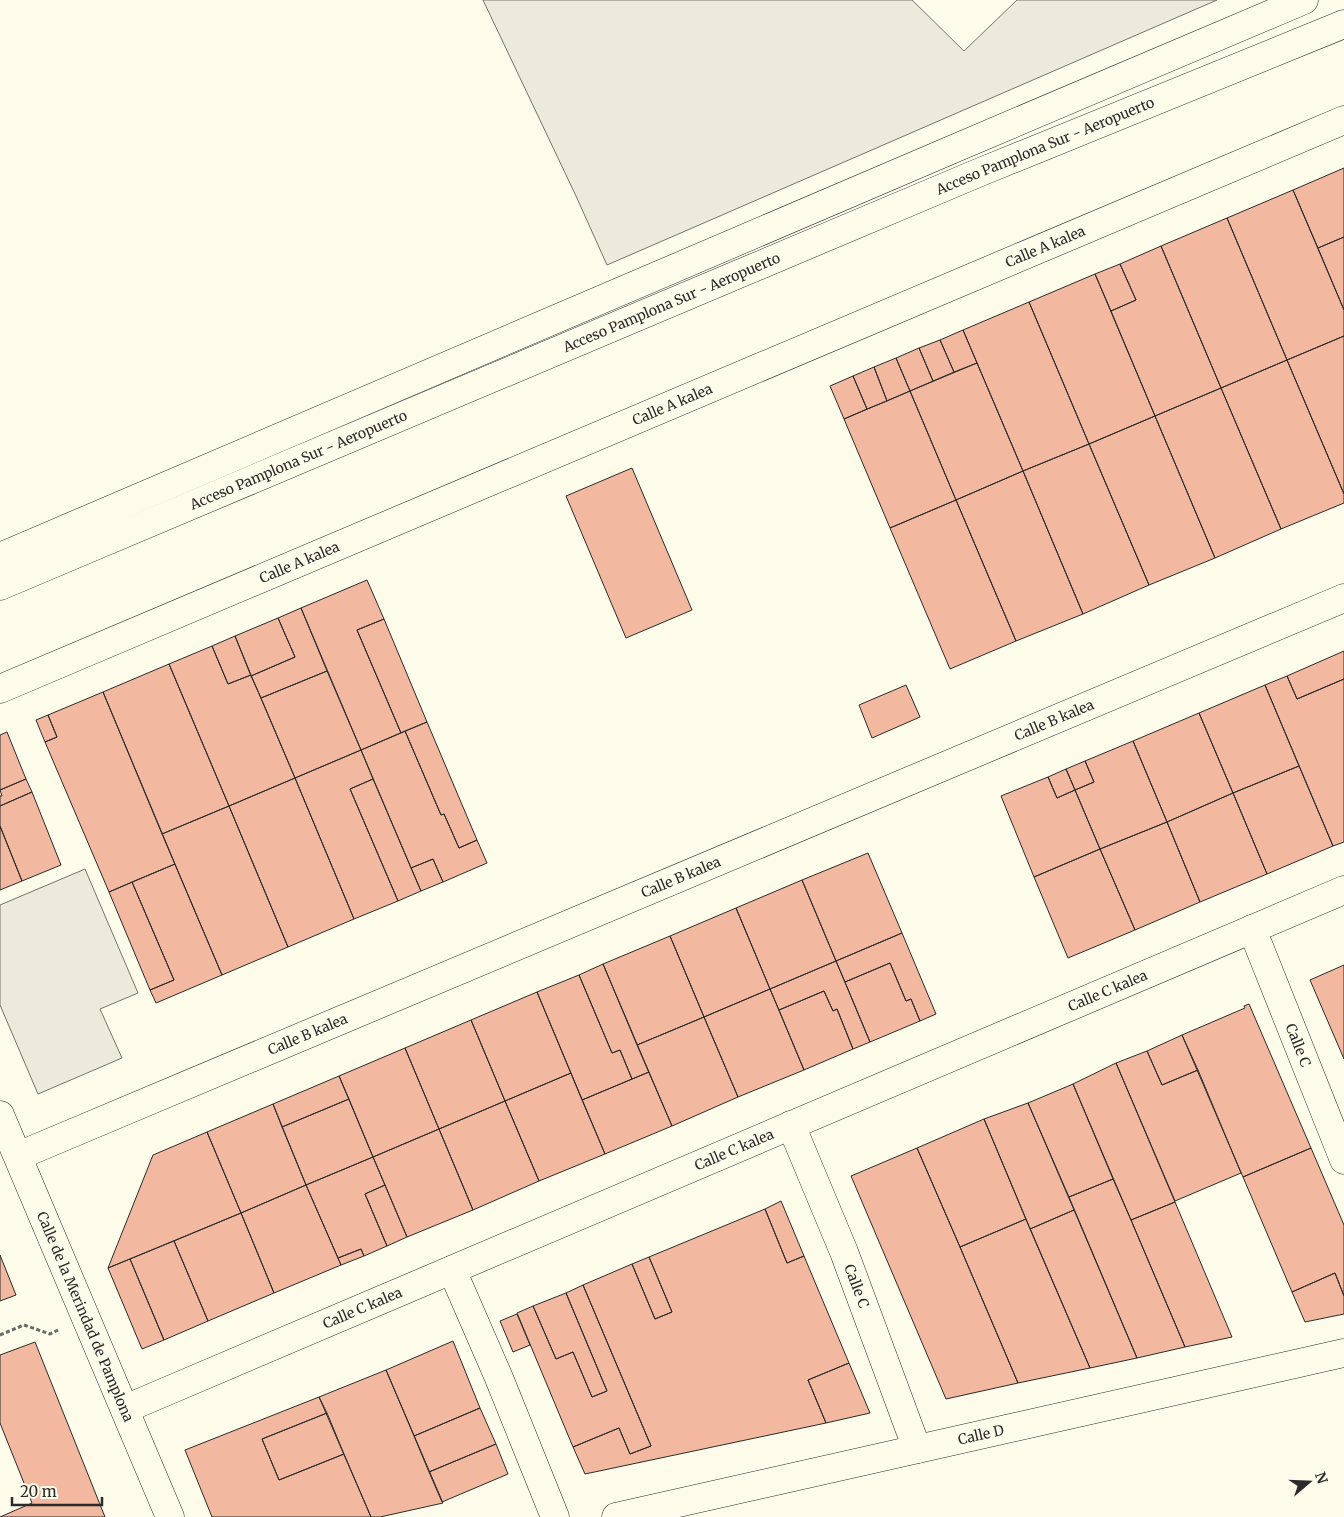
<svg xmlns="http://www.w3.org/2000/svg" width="1344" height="1517" font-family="Merriweather,serif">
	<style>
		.green { fill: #ecebdb; stroke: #74746e }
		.parking { fill: #eceadb; stroke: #74746e }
		.building { fill: #f2b8a0; stroke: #2b2b2b }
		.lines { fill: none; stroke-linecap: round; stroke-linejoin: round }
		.minor-casing { stroke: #2b2b2b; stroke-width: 29 }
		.highway-casing { stroke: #2b2b2b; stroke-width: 29 }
		.path { stroke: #6a6964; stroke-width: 3; stroke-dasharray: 4 2.5; stroke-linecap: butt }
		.minor { stroke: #fdfbea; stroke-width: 28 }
		.highway { stroke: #fdfbea; stroke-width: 28 }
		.labels { text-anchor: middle; stroke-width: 4; stroke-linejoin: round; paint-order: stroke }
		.street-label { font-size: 14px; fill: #2b2b2b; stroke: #fdfbea }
	</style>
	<rect width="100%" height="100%" fill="#fdfbea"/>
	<!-- green -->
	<path class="green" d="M483,0H912L964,51L1017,0H1217L607,265L576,196Z"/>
	<!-- parking -->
	<path class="parking" d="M85,869L138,993L100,1009L122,1058L38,1094L0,1005V905Z"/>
	<!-- building -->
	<path class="building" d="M1344,168V237L1318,248L1293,190Z
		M1293,190L1344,310V336L1287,360L1227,218Z
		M1227,218L1287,360L1221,388L1161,246Z
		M1344,237V310L1318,248Z
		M1161,246L1221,388L1155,416L1111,311L1136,300L1120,264Z
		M1120,264L1136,300L1111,311L1095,274Z
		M1095,274L1155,416L1089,444L1029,302Z
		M1029,302L1089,444L1023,471L963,330Z
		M963,330L977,363L954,372L940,340Z
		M1344,336V494L1287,360Z
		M940,340L954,372L933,381L919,348Z
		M919,348L933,381L910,391L896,358Z
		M896,358L910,391L887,401L874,367Z
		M1287,360L1344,494V503L1281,529L1221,388Z
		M977,363L1023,471L956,500L910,391Z
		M874,367L887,401L867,409L853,376Z
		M853,376L867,409L844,419L830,386Z
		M1221,388L1281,529L1215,558L1155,416Z
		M910,391L956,500L890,528L844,419Z
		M1155,416L1215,558L1149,585L1089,444Z
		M1089,444L1149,585L1083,614L1023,471Z
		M632,468L692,610L626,638L566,496Z
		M1023,471L1083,614L1016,641L956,500Z
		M956,500L1016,641L950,669L890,528Z
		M367,580L384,619L357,630L401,733L361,750L301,608Z
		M301,608L327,671L261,698L251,676L295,657L278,618Z
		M278,618L295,657L251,676L235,636Z
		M384,619L427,722L401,733L357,630Z
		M235,636L251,675L228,684L212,646Z
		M212,646L228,684L251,675L295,778L229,806L169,664Z
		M1344,651V679L1297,699L1287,676Z
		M169,664L229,806L162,834L103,692Z
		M327,671L361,750L295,778L261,698Z
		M1287,676L1297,699L1344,679V842L1333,846L1265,685Z
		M906,685L920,717L872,738L859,705Z
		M1265,685L1299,766L1233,793L1199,713Z
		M103,692L175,864L109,892L45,742L57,737L48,715Z
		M1199,713L1233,793L1167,822L1133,741Z
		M48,715L57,737L45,742L36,720Z
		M427,722L477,840L459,848L444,814L441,815L405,731Z
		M405,731L441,815L444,814L459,848L477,840L487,863L443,882L433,859L411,868L361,750Z
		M7,732L26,779L0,790V735Z
		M1133,741L1167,822L1100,849L1075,790L1094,782L1085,761Z
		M361,750L373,779L350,789L398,901L354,919L295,778Z
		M1085,761L1094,782L1075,790L1066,769Z
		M1299,766L1333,846L1267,874L1233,793Z
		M1066,769L1075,790L1057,798L1048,777Z
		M1048,777L1057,798L1075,790L1100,849L1034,877L1001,796Z
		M295,778L354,919L288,947L229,806Z
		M26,779L32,792L0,806V796H2L0,790Z
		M373,779L421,891L398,901L350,789Z
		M32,792L61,865L22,881L0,826V806Z
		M1233,793L1267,874L1200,902L1167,822Z
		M229,806L288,947L222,975L162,834Z
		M1167,822L1200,902L1135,930L1100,849Z
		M0,826L22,881L0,890Z
		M1100,849L1135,930L1068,958L1034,877Z
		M868,853L902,933L836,961L802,880Z
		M433,859L443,882L421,891L411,868Z
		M175,864L222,975L156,1003L150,990L174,980L132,882Z
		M802,880L836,961L770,989L736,908Z
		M132,882L174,980L150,990L109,892Z
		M736,908L770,989L704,1017L670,936Z
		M902,933L936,1014L920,1021L911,999L906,1001L890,963L845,982L836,961Z
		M670,936L704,1017L637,1045L603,964Z
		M836,961L870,1042L853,1049L837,1009L833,1011L824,991L779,1010L770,989Z
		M890,963L906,1001L911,999L920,1021L870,1042L845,982Z
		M603,964L649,1072L632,1079L620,1050L612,1053L579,975Z
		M1344,965V1059L1310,980Z
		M579,975L612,1053L620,1050L632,1079L582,1100L537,992Z
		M770,989L804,1070L738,1097L704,1017Z
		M824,991L833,1011L837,1009L853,1049L804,1070L779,1010Z
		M537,992L571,1073L505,1101L471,1020Z
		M1249,1004L1311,1148L1243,1177L1182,1035L1245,1008L1244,1006Z
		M704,1017L738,1097L672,1126L637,1045Z
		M471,1020L505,1101L439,1129L405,1048Z
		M1182,1035L1198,1070L1162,1085L1147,1051Z
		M405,1048L439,1129L373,1157L339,1076Z
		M1147,1051L1162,1085L1198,1070L1241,1173L1175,1201L1116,1063Z
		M1116,1063L1175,1202L1131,1220L1073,1084Z
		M649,1072L672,1126L605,1154L582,1100Z
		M571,1073L605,1154L539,1181L505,1101Z
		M339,1076L349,1099L282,1127L273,1104Z
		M1073,1084L1113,1179L1069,1197L1028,1103Z
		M349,1099L373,1157L306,1185L282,1127Z
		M505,1101L539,1181L473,1210L439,1129Z
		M1028,1103L1074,1210L1030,1229L984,1119Z
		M273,1104L306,1185L241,1213L207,1132Z
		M984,1119L1026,1219L960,1247L917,1148Z
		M439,1129L473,1210L407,1237L373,1157Z
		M207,1132L241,1213L108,1268L153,1155Z
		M917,1148L960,1247L1018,1383L946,1399L851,1176Z
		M1311,1148L1344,1225V1296L1335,1273L1292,1292L1243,1177Z
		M373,1157L385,1185L365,1194L387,1246L364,1256L361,1249L338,1258L306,1185Z
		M1113,1179L1131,1220L1185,1347L1137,1358L1069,1197Z
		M306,1185L341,1265L274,1293L241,1213Z
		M385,1185L407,1237L387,1246L365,1194Z
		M781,1201L804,1256L787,1263L765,1209Z
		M1175,1202L1232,1337L1185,1347L1131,1220Z
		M765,1209L787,1263L804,1256L849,1363L808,1380L826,1423L585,1474L573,1447L619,1428L630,1454L651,1446L583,1285L632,1264L655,1319L672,1312L649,1257Z
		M1074,1210L1137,1358L1090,1368L1030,1229Z
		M241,1213L274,1293L208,1321L174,1241Z
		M1026,1219L1090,1368L1018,1383L960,1247Z
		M174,1241L208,1321L164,1340L130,1259Z
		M361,1249L364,1256L341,1265L338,1258Z
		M0,1255L16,1295L0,1301Z
		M649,1257L672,1312L655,1319L632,1264Z
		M130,1259L164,1340L142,1349L108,1268Z
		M1335,1273L1344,1296V1314L1305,1322L1292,1292Z
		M583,1285L651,1446L630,1454L619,1428L573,1447L517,1313L533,1306L556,1359L573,1352L592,1397L607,1391L566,1293Z
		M566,1293L607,1391L592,1397L573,1352L556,1359L533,1306Z
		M517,1314L530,1345L513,1352L500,1321Z
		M453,1341L480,1408L414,1436L386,1370Z
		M35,1342L105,1517H0L32,1503L0,1423V1355Z
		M849,1363L870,1413L826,1423L808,1380Z
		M386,1370L443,1503L380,1517H371L319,1397Z
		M319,1397L327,1413L262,1439L279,1480L344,1454L371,1517H212L185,1450Z
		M480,1408L496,1444L429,1472L414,1436Z
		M327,1413L344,1454L279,1480L262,1439Z
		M496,1444L508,1474L442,1502L429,1472Z"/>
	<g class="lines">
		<defs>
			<g id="minor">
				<path id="s1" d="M0,689L1344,120"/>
				<path id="s2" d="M1252,929L1344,1160"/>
				<path id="s3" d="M0,1115L170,1517"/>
				<path id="s4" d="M791,1125L844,1252L917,1449"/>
				<path id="s5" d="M18,1156L1344,598"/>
				<path d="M452,1270L499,1378L555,1517"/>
				<path id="s6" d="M125,1409L1344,890"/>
				<path id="s7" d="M616,1517L1344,1353"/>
			</g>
			<g id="highway">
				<path d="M0,557L958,147L1304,0"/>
				<path id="s8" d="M0,586L978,173L1344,24"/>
			</g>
		</defs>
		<!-- minor casing -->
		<use href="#minor" class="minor-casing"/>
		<!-- highway casing -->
		<use href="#highway" class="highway-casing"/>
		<!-- path -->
		<path class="path" d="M0,1335L24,1325L50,1334L60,1329"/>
		<!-- minor -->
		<use href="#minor" class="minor"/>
		<!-- highway -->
		<use href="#highway" class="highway"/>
	</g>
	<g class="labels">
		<!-- street labels -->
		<g class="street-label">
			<text dy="5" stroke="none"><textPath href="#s8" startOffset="1134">Acceso Pamplona Sur - Aeropuerto</textPath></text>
			<text dy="5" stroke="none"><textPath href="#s1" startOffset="1135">Calle A kalea</textPath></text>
			<text dy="5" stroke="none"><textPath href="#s8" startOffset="729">Acceso Pamplona Sur - Aeropuerto</textPath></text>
			<text dy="5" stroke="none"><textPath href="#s1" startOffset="730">Calle A kalea</textPath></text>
			<text dy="5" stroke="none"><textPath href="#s8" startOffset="324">Acceso Pamplona Sur - Aeropuerto</textPath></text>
			<text dy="5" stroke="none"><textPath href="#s1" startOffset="325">Calle A kalea</textPath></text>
			<text dy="5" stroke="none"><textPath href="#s5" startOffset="1124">Calle B kalea</textPath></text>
			<text dy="5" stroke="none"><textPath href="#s5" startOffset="719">Calle B kalea</textPath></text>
			<text dy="5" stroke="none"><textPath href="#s6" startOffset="1068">Calle C kalea</textPath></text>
			<text dy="5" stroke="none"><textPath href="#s5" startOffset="314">Calle B kalea</textPath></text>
			<text dy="5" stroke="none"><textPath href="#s2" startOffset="125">Calle C</textPath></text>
			<text dy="5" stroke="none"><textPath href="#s6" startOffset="662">Calle C kalea</textPath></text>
			<text dy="5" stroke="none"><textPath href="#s4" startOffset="174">Calle C</textPath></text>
			<text dy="5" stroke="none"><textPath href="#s6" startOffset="258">Calle C kalea</textPath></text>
			<text dy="5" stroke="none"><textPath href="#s3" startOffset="219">Calle de la Merindad de Pamplona</textPath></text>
			<text dy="5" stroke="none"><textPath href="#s7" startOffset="374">Calle D</textPath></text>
		</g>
	</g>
	<!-- north arrow -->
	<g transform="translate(1309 1482) rotate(71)" stroke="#fdfbea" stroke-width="4" paint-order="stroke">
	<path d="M0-4L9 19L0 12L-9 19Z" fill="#2b2b2b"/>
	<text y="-8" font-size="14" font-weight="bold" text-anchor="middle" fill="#2b2b2b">N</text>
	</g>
	<!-- scale -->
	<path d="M12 1497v8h90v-8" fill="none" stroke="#2b2b2b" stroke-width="2.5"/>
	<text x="20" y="1497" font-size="15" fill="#2b2b2b" stroke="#fdfbea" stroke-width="4" paint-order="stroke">20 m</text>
</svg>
